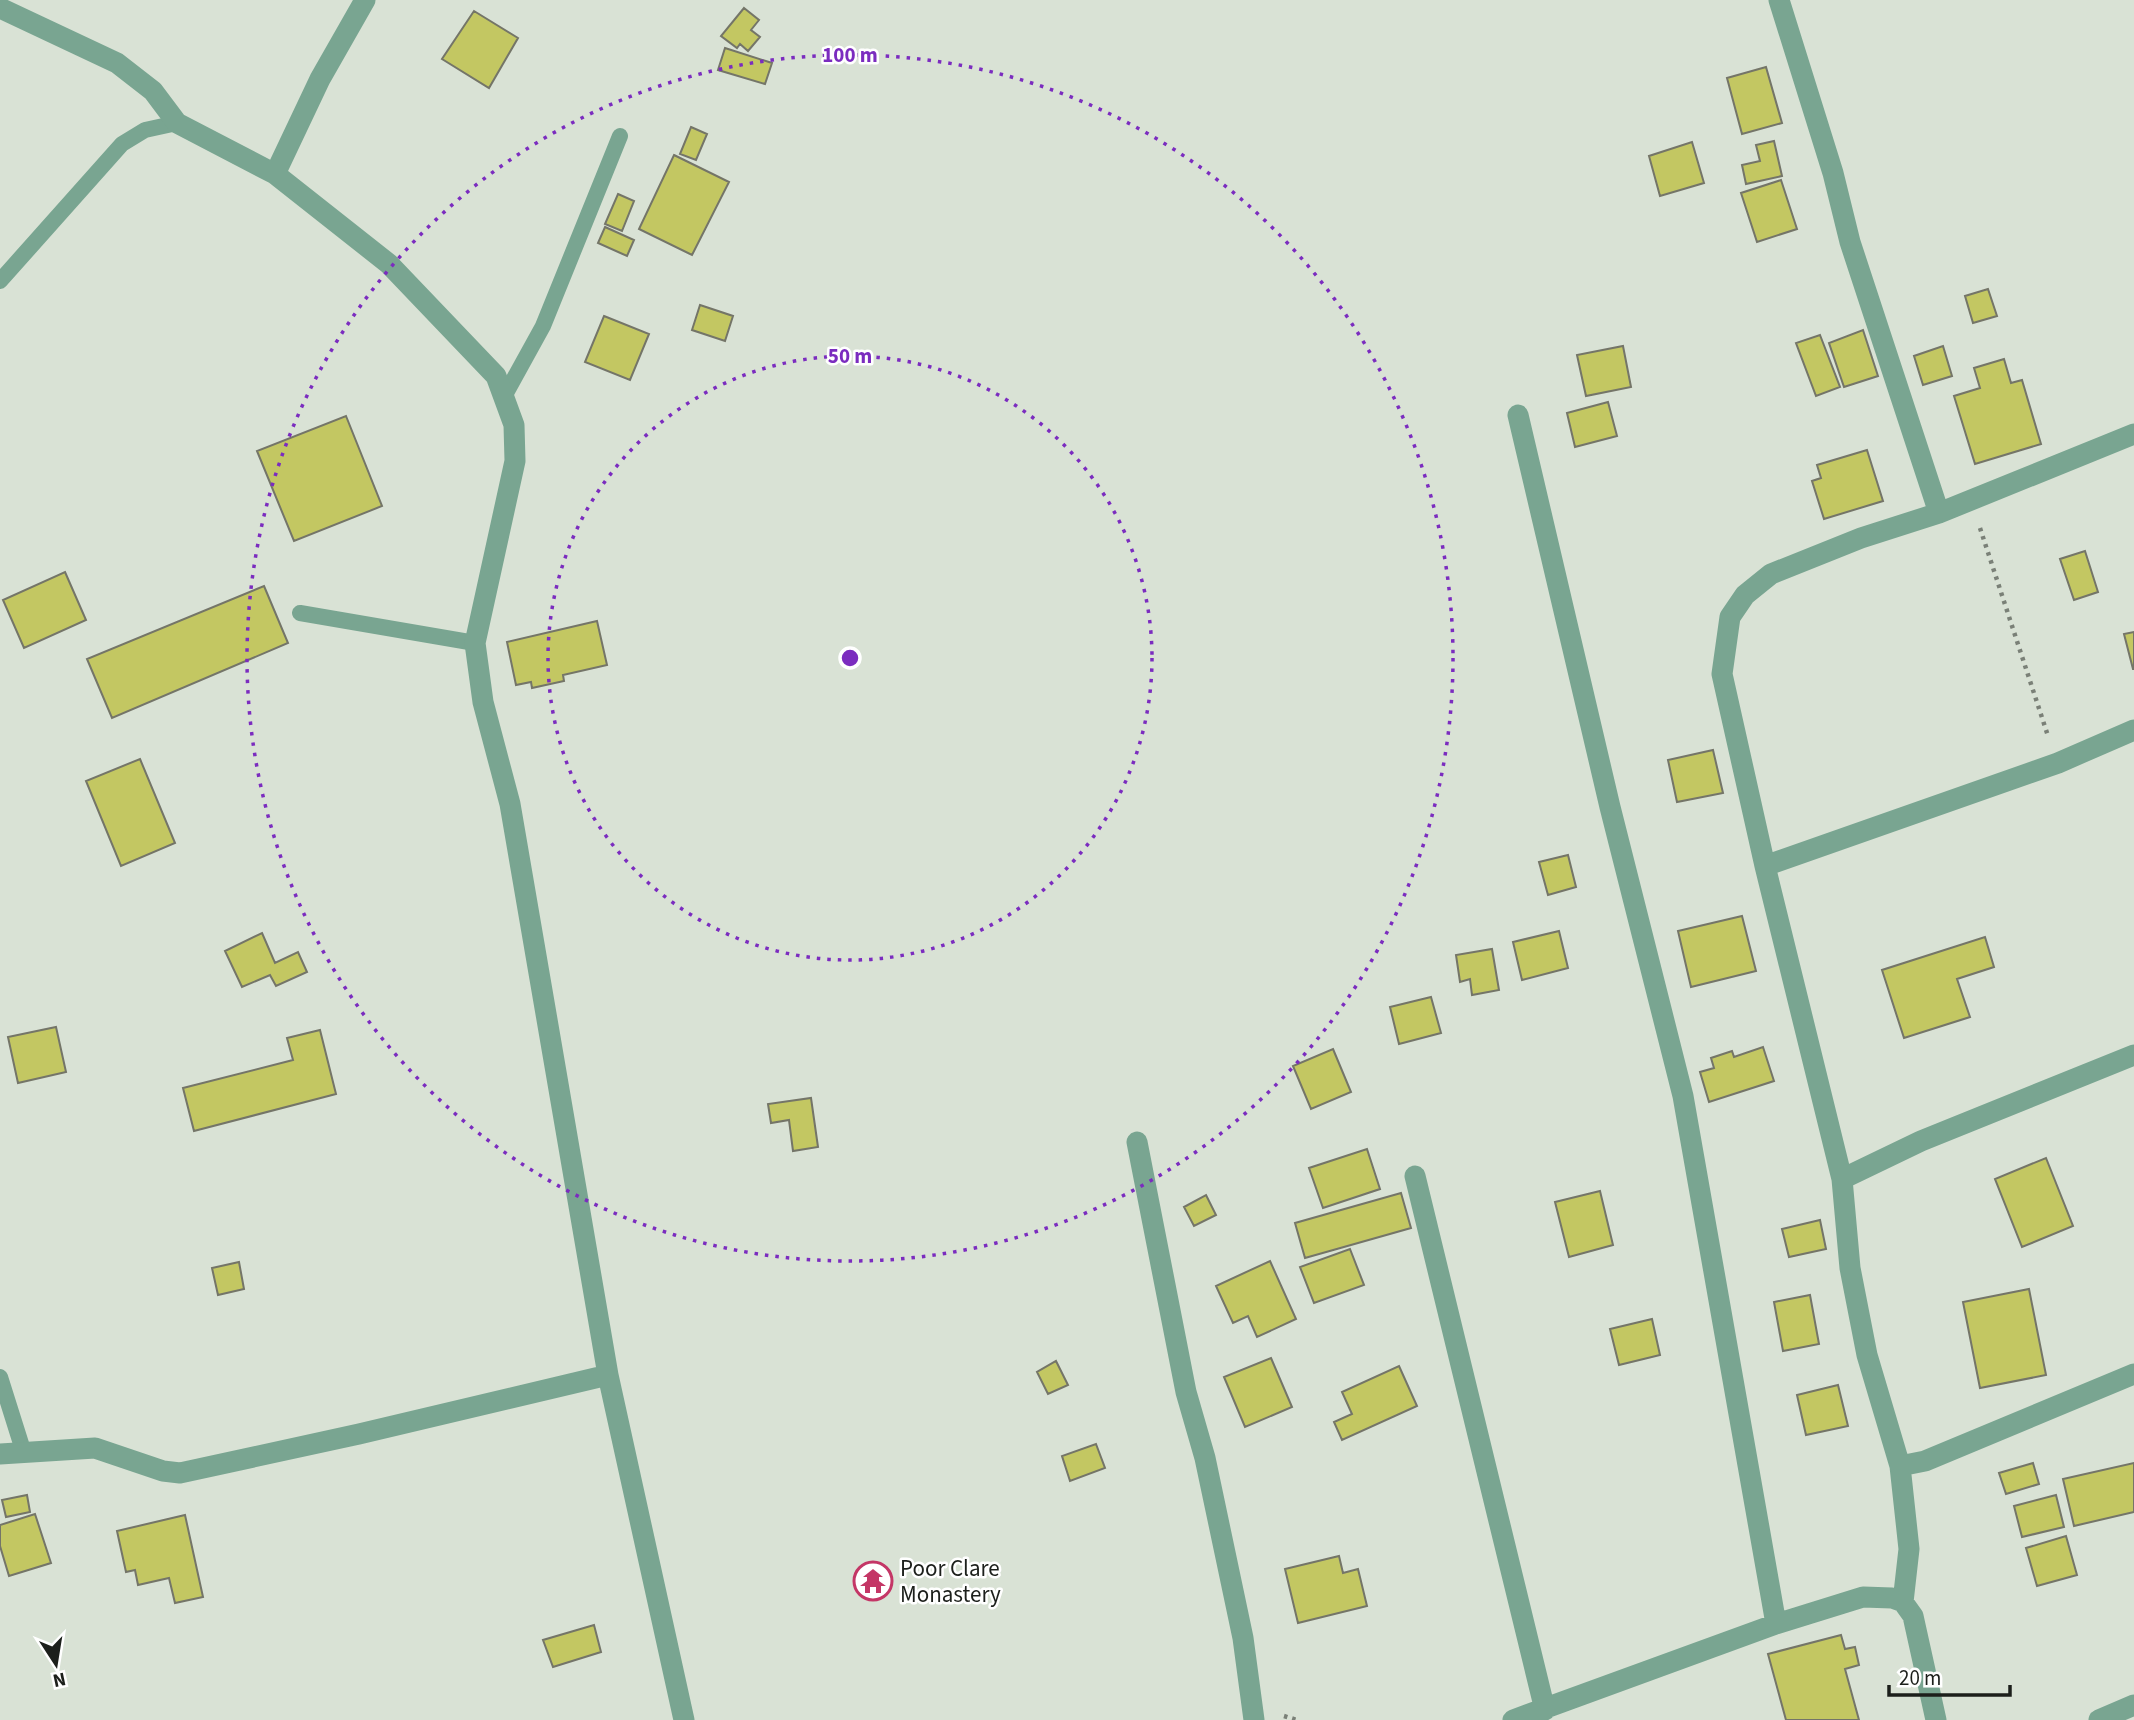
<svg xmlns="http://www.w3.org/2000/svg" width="2134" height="1720" font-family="'Source Sans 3',sans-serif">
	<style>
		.building { fill: #c3c762; stroke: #747568; stroke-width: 2 }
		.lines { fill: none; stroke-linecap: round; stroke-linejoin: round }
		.path { stroke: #7a8077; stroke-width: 4.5; stroke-dasharray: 3.5 5; stroke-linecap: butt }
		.lane { stroke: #79a591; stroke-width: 16 }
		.street { stroke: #79a591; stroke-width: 21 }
		.ring { fill: none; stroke: #7b2cbf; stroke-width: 3.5; stroke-dasharray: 3.5 7 }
		.labels { text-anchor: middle; stroke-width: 5; stroke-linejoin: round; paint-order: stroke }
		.poi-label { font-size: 23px; fill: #1c1f1b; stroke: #fff; text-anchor: start }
		.centre { fill: #7b2cbf; stroke: #fff; stroke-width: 3.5 }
		.ring-label { font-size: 21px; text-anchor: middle; font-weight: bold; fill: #7b2cbf; stroke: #fff; stroke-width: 5; stroke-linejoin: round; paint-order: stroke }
	</style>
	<rect width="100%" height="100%" fill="#d9e2d5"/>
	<!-- building -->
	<path class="building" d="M744,8L759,20L751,30L760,37L748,51L740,44L737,48L721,36Z
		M474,11L518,38L489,88L442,59Z
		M725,48L772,63L765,84L718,70Z
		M1766,67L1782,123L1742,134L1727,78Z
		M691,127L707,134L696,160L680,154Z
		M1774,141L1782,176L1746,184L1742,165L1760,161L1756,145Z
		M1692,142L1704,183L1660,196L1649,156Z
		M674,155L729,182L692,255L639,229Z
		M1781,180L1797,229L1757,242L1741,193Z
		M618,194L634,201L622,231L605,224Z
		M605,227L634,240L627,256L598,243Z
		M1988,289L1997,316L1973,323L1965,296Z
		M700,305L733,316L725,341L692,330Z
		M604,316L649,334L630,380L585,362Z
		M1863,330L1878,376L1844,387L1829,343Z
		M1820,335L1840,387L1816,396L1796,343Z
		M1623,346L1631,387L1586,396L1577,355Z
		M1943,346L1952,376L1923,385L1914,356Z
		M2004,359L2011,383L2022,380L2041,444L1975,464L1954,396L1980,388L1974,368Z
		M1608,402L1617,436L1575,447L1567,413Z
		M346,416L382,506L294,541L257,451Z
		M1867,450L1883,501L1824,519L1812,481L1821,478L1817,465Z
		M2085,551L2098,592L2074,600L2060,559Z
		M65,572L86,620L24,648L3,600Z
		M264,586L288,643L112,718L87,659Z
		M597,621L607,665L563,675L564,681L532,688L531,682L516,685L507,642Z
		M2134,632V669H2133L2124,634Z
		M1713,750L1723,793L1677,802L1668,760Z
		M140,759L175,843L121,866L86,781Z
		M1568,855L1576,887L1548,895L1539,862Z
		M1742,916L1756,971L1691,987L1678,931Z
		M1559,931L1568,968L1522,980L1513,942Z
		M262,933L275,963L298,952L307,972L276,986L270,975L242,987L225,951Z
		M1985,937L1994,967L1957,979L1970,1017L1904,1038L1882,970Z
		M1492,949L1499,990L1472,995L1470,979L1460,982L1456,955Z
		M1431,997L1441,1033L1399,1044L1390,1007Z
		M56,1027L66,1072L18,1083L8,1037Z
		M320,1030L336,1094L194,1131L183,1088L293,1060L287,1038Z
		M1763,1047L1774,1081L1709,1102L1700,1072L1714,1068L1711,1058L1732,1051L1734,1057Z
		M1333,1049L1351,1092L1311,1109L1293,1066Z
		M811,1098L818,1147L793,1151L789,1120L771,1123L768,1104Z
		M1367,1149L1380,1189L1323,1208L1309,1168Z
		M2046,1158L2073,1226L2022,1247L1995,1179Z
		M1600,1191L1613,1245L1569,1257L1555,1202Z
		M1401,1193L1411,1228L1305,1258L1295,1223Z
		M1206,1195L1216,1215L1194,1226L1184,1207Z
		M1820,1220L1826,1249L1789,1257L1782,1229Z
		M1350,1249L1364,1285L1314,1303L1300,1267Z
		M1270,1261L1296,1319L1257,1337L1248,1316L1233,1323L1216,1286Z
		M239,1262L244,1289L218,1295L212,1268Z
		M2029,1289L2046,1375L1980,1388L1963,1302Z
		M1810,1295L1819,1344L1783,1351L1774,1302Z
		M1652,1319L1660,1355L1619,1365L1610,1329Z
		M1271,1358L1292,1407L1245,1427L1224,1377Z
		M1056,1361L1068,1385L1048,1394L1037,1372Z
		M1399,1366L1417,1406L1342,1440L1334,1422L1352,1414L1342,1392Z
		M1838,1385L1848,1426L1806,1435L1797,1395Z
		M1096,1444L1105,1468L1070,1481L1062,1456Z
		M2033,1463L2039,1484L2006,1494L1999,1473Z
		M2134,1463V1512L2074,1526L2063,1479Z
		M27,1495L30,1512L6,1517L2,1500Z
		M2056,1495L2064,1527L2022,1537L2014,1506Z
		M35,1514L51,1563L9,1576L0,1546V1525Z
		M185,1515L203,1597L175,1603L169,1578L138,1585L135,1570L126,1572L117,1531Z
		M2066,1536L2077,1575L2037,1586L2026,1548Z
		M1339,1556L1343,1573L1358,1569L1367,1606L1298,1623L1285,1569Z
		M594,1625L601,1652L553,1667L543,1640Z
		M1841,1635L1845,1649L1855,1647L1859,1665L1845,1669L1859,1720H1786L1768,1654Z"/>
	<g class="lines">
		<!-- path -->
		<path class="path" d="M1980,528L2048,736
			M1284,1716L1297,1720"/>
		<!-- lane -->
		<path class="lane" d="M0,281L122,144L145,130L177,123
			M505,395L543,326L620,136
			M300,613L475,643
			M0,1377L23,1450"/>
		<!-- street -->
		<path class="street" d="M1779,0L1833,173L1850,242L1939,513
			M0,8L117,63L153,91L177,123L275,174L389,264L496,376L514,425L515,461L475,643L483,702L510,804L608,1375L684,1720
			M275,174L320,79L365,0
			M1518,415L1610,807L1683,1096L1776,1624
			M2134,434L1939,513L1861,538L1771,574L1745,595L1730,617L1722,674L1765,866L2058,763L2134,730
			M1765,866L1842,1179L1850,1268L1867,1355L1900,1466L1909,1549L1903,1602
			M1137,1142L1186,1392L1205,1458L1243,1638L1254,1720
			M1415,1176L1545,1710
			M1842,1179L1921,1141L2134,1055
			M0,1454L95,1448L163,1471L180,1473L359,1434L608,1375
			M1900,1466L1925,1461L2134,1374
			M1513,1720L1776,1624L1863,1597L1892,1598L1903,1602L1913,1616L1936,1720
			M2099,1720L2134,1705"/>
	</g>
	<!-- distance rings -->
	<g class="ring">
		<circle cx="850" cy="658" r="302"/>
		<circle cx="850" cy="658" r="603"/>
	</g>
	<!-- icons -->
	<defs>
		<symbol id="temple-ring" viewBox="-11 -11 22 22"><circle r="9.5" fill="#fff" stroke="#c43666" stroke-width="1.5"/><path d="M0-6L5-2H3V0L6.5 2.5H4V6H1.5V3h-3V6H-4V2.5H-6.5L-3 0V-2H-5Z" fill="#c43666"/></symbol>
	</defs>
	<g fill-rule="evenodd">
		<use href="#temple-ring" x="851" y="1559" width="44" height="44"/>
	</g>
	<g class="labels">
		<!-- poi labels -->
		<g class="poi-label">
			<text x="900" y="1576">Poor Clare<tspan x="900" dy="26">Monastery</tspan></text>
		</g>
	</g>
	<circle cx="850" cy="658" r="10" class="centre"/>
	<g class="ring-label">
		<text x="850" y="62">100 m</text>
		<text x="850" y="363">50 m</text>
	</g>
	<!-- north arrow -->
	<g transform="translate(56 1664) rotate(168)" stroke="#ffffff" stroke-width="5" paint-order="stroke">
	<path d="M0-5L12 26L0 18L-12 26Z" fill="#1c1f1b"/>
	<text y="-10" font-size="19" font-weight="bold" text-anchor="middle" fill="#1c1f1b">N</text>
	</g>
	<!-- scale -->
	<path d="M1889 1685v10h121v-10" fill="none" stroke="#1c1f1b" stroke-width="3.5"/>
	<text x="1899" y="1685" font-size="21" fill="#1c1f1b" stroke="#ffffff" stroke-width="5" paint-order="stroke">20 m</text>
</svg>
